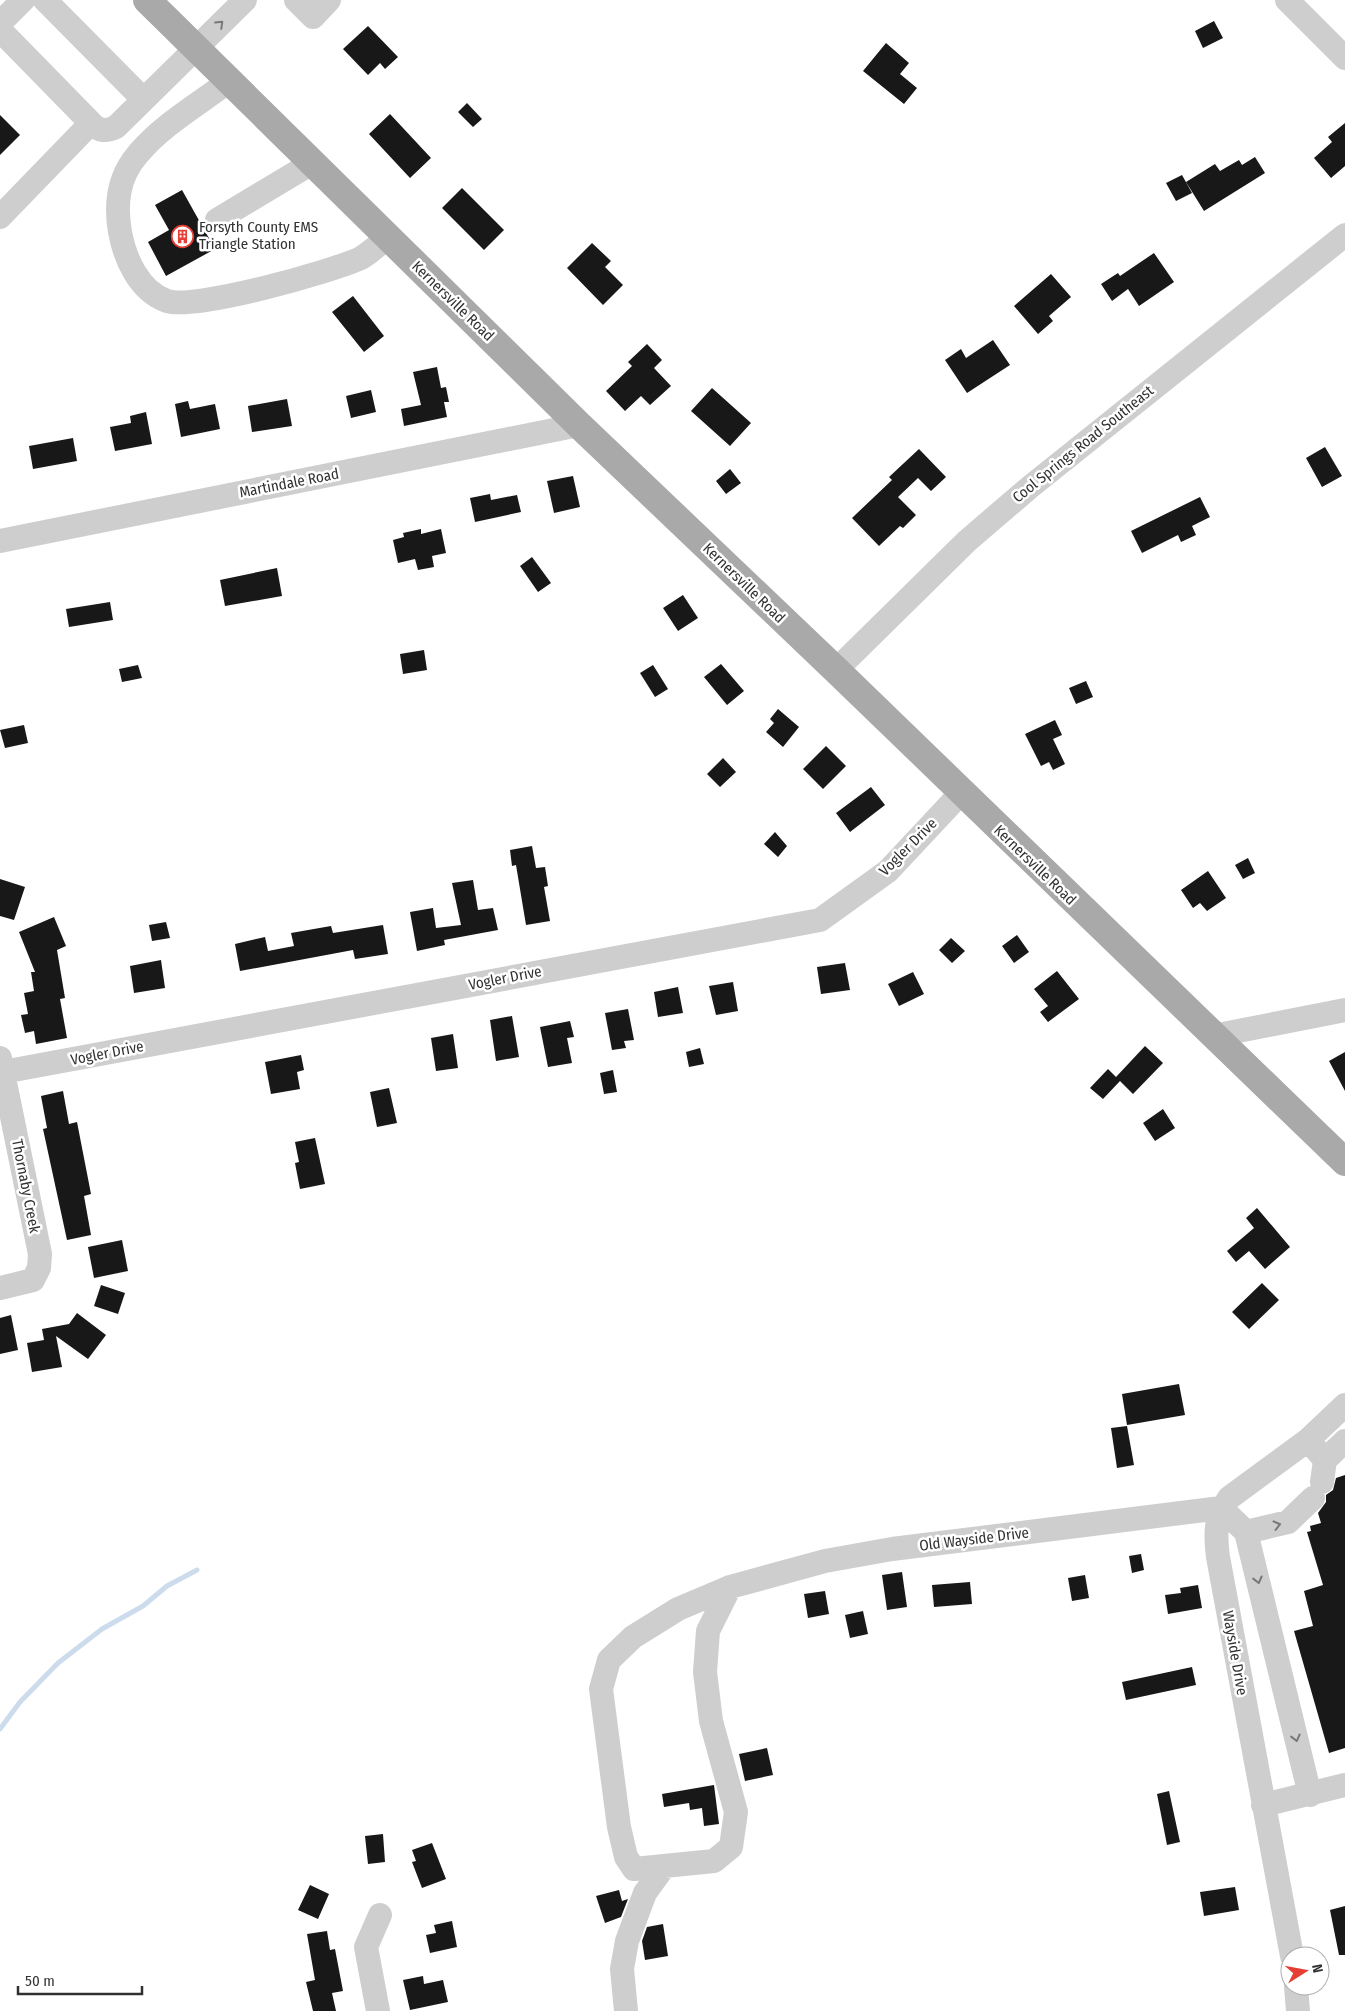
<svg xmlns="http://www.w3.org/2000/svg" width="1345" height="2011" font-family="'Fira Sans Condensed',sans-serif">
	<style>
		.lines { fill: none; stroke-linecap: round; stroke-linejoin: round }
		.stream { stroke: #ccdced; stroke-width: 5 }
		.building { fill: #181818 }
		.minor { stroke: #cecece; stroke-width: 24 }
		.major { stroke: #a9a9a9; stroke-width: 28 }
		.oneway { stroke: #787878 }
		.labels { text-anchor: middle; stroke-width: 5; stroke-linejoin: round; paint-order: stroke }
		.poi-label { font-size: 15px; fill: #313131; stroke: #fff; text-anchor: start }
		.street-label { font-size: 15px; fill: #313131; stroke: #fff }
	</style>
	<rect width="100%" height="100%" fill="#fff"/>
	<g class="lines">
		<!-- stream -->
		<path class="stream" d="M0,1729L20,1702L58,1663L102,1629L143,1606L167,1586L197,1570"/>
	</g>
	<!-- building -->
	<path class="building" d="M1214,21L1223,38L1203,48L1195,31Z
		M368,26L398,57L385,69L380,63L368,75L343,49Z
		M886,43L909,63L900,74L917,88L904,104L863,71Z
		M467,103L482,119L473,127L458,112Z
		M390,114L431,158L410,178L369,134Z
		M0,115L20,135L0,155Z
		M1345,123V166L1331,178L1314,158L1332,142L1328,137Z
		M1255,157L1265,173L1204,211L1186,182L1215,164L1220,171L1239,160L1242,165Z
		M1182,175L1192,193L1176,201L1166,183Z
		M462,188L504,230L484,250L442,208Z
		M182,190L215,249L166,276L148,242L169,230L155,205Z
		M592,243L611,261L605,267L623,285L603,305L567,268Z
		M1154,253L1174,282L1139,306L1128,289L1112,301L1101,284L1118,273L1120,276Z
		M1051,274L1071,297L1049,316L1053,321L1038,334L1014,306Z
		M353,296L384,336L364,352L332,312Z
		M993,340L1010,365L967,393L945,360L961,349L966,358Z
		M647,344L662,360L654,368L671,386L650,405L641,396L625,411L606,391L632,366L628,362Z
		M437,367L441,388L446,387L449,402H444L447,417L404,426L401,409L421,405L413,372Z
		M712,388L751,423L730,446L691,411Z
		M371,390L376,412L351,418L346,396Z
		M287,399L292,426L252,432L248,406Z
		M188,401L190,409L215,404L220,429L181,437L175,404Z
		M146,412L152,444L115,451L110,427L131,423L130,416Z
		M73,438L77,461L33,469L29,446Z
		M1325,447L1342,476L1322,487L1306,458Z
		M919,449L946,477L931,491L918,478L898,497L916,515L903,528L900,526L879,546L852,518L892,480L889,477Z
		M730,469L741,483L726,494L716,481Z
		M573,476L580,507L554,513L547,481Z
		M490,494L491,500L517,495L521,512L475,522L470,498Z
		M1200,497L1210,517L1192,526L1196,535L1181,542L1178,535L1142,553L1131,531Z
		M421,529V534L441,529L446,553L432,556L434,567L418,570L415,559L398,563L393,540L404,537L403,533Z
		M532,557L551,583L538,592L520,566Z
		M277,568L282,596L225,606L220,580Z
		M683,595L698,618L678,631L663,608Z
		M110,602L113,620L69,627L66,609Z
		M424,650L427,670L403,674L400,654Z
		M721,664L744,691L727,705L704,677Z
		M138,665L142,678L122,682L119,669Z
		M653,665L668,689L655,697L640,673Z
		M1086,681L1093,697L1076,704L1069,688Z
		M778,709L799,727L783,747L766,732L774,723L770,719Z
		M1055,720L1062,735L1053,739L1065,764L1053,770L1049,762L1041,766L1025,734Z
		M24,725L28,743L5,748L0,730Z
		M826,746L846,766L823,789L803,769Z
		M723,758L736,772L720,787L707,774Z
		M871,787L885,805L850,832L836,813Z
		M775,832L787,846L778,857L764,844Z
		M532,846L536,868L545,867L548,886L544,887L550,921L526,925L516,865L512,866L510,850Z
		M1248,858L1255,873L1243,879L1235,865Z
		M1208,871L1226,898L1207,911L1200,903L1193,908L1181,890Z
		M0,879L25,887L14,920L0,916Z
		M473,880L478,910L493,908L498,930L444,940L445,945L417,951L410,912L433,908L436,928L461,925L452,883Z
		M54,917L66,946L57,950L65,998L60,999L67,1038L36,1044L34,1031L25,1033L21,1015L28,1014L24,993L34,991L31,972H35L19,932Z
		M166,922L170,938L152,941L149,925Z
		M383,925L388,954L355,959L353,950L240,971L235,944L265,937L268,951L294,946L291,933L331,926L333,933Z
		M1017,935L1029,952L1014,963L1002,946Z
		M951,938L965,951L952,963L939,950Z
		M161,960L165,988L134,993L130,966Z
		M845,963L850,990L821,994L817,967Z
		M1057,971L1079,999L1048,1022L1040,1012L1048,1006L1034,989Z
		M913,972L924,994L899,1006L888,984Z
		M733,982L738,1011L716,1015L709,986Z
		M678,987L683,1013L658,1017L654,992Z
		M628,1009L634,1040L624,1041L626,1048L612,1050L605,1013Z
		M512,1016L519,1057L496,1061L490,1020Z
		M570,1021L574,1037L567,1038L572,1063L548,1067L540,1027Z
		M453,1034L458,1068L436,1071L431,1038Z
		M1145,1046L1163,1063L1133,1094L1120,1081L1103,1099L1090,1088L1108,1069L1116,1077Z
		M700,1048L704,1064L689,1067L686,1052Z
		M1345,1052V1091L1329,1061Z
		M301,1055L304,1070L297,1072L300,1089L271,1094L265,1062Z
		M613,1070L617,1092L604,1094L600,1073Z
		M389,1088L397,1123L377,1127L370,1092Z
		M63,1091L69,1124L77,1122L91,1194L84,1196L91,1235L67,1240L43,1129L47,1128L41,1096Z
		M1163,1109L1175,1128L1155,1141L1143,1123Z
		M315,1138L325,1184L300,1189L295,1163L299,1162L295,1142Z
		M1257,1208L1290,1247L1265,1269L1249,1251L1236,1262L1227,1251L1254,1228L1246,1218Z
		M122,1240L128,1271L94,1278L88,1247Z
		M1262,1283L1279,1300L1249,1329L1232,1312Z
		M101,1285L125,1293L118,1314L94,1306Z
		M77,1313L106,1335L88,1359L56,1336L62,1367L32,1372L27,1343L44,1340L42,1329L69,1324Z
		M11,1315L18,1350L0,1354V1318Z
		M1179,1384L1185,1415L1127,1425L1122,1394Z
		M1127,1426L1134,1465L1117,1468L1111,1428Z
		M1345,1475V1748L1329,1753L1294,1631L1313,1626L1304,1591L1323,1585L1307,1532L1311,1531L1310,1526L1321,1523L1318,1513L1326,1502V1495L1333,1490L1336,1478Z
		M1141,1554L1144,1570L1132,1573L1129,1556Z
		M902,1572L907,1607L887,1610L882,1575Z
		M1085,1575L1089,1598L1072,1601L1068,1578Z
		M970,1582L972,1604L934,1607L932,1585Z
		M1198,1585L1202,1608L1168,1614L1165,1595L1181,1593L1180,1588Z
		M825,1591L829,1614L808,1618L804,1594Z
		M863,1611L868,1634L850,1638L845,1615Z
		M1192,1667L1196,1685L1126,1700L1122,1682Z
		M767,1748L773,1775L745,1781L739,1754Z
		M714,1785L719,1824L704,1826L702,1808L690,1810L689,1803L664,1807L662,1794Z
		M1169,1791L1180,1842L1167,1845L1157,1794Z
		M383,1834L385,1862L368,1864L365,1836Z
		M432,1843L446,1879L422,1888L412,1862L416,1861L412,1850Z
		M310,1885L329,1894L318,1919L298,1910Z
		M1235,1887L1239,1910L1204,1916L1200,1892Z
		M619,1890L622,1901L628,1899L621,1917L605,1923L596,1896Z
		M1345,1906V1955H1339L1330,1910Z
		M452,1921L457,1947L430,1953L426,1935L436,1933L434,1925Z
		M663,1924L668,1956L645,1960L642,1941L647,1927Z
		M327,1931L330,1950L335,1949L343,1991L332,1993L336,2011H313L306,1982L315,1980L307,1934Z
		M423,1976L424,1984L443,1980L448,2002L410,2010L403,1980Z"/>
	<g class="lines">
		<!-- minor -->
		<path class="minor" d="M45,0L143,99
			M296,0L313,17L329,0
			M1287,0L1345,58
			M0,23L23,0
			M0,30L91,123
			M229,81C199,104 162,125 138,154C118,177 115,203 120,232C125,259 139,291 167,301C195,310 331,272 361,258C370,253 379,244 388,237
			M0,217L91,123C99,131 105,132 116,127L245,0
			M217,220L312,163
			M0,541L579,425
			M836,670L967,541L1030,487L1345,235
			M1213,1036L1345,1010
			M0,1058L40,1254L39,1268L33,1280L0,1288
			M3,1072L820,920L888,871L961,793
			M1308,1440L1325,1460L1322,1482
			M1325,1460L1345,1441
			M1246,1532L1310,1795
			M730,1587L708,1631L705,1672L711,1721L736,1812L731,1847L714,1861L634,1869L626,1857L619,1827L601,1689L609,1660L633,1637L678,1609L730,1587L825,1561L892,1549L1221,1508L1246,1532L1288,1522L1313,1498
			M1263,1805L1345,1785
			M1292,1956L1218,1557C1215,1534 1215,1517 1229,1498L1308,1440L1345,1405
			M1296,1986L1298,2011
			M378,2011L366,1947L380,1915
			M626,2011L622,1969L627,1941L645,1893L663,1868"/>
		<!-- major -->
		<path class="major" d="M147,0L579,425L836,670L1345,1162"/>
	</g>
	<!-- one-way arrows -->
	<defs><path id="oneway-chevron" d="M-2-3.5L2.5 0L-2 3.5" fill="none" stroke-width="1.6" stroke-linecap="round" stroke-linejoin="round" transform="scale(1.25)"/></defs>
	<g class="oneway">
		<use href="#oneway-chevron" transform="translate(220 24) rotate(-44)"/>
		<use href="#oneway-chevron" transform="translate(1277 1525) rotate(-14)"/>
		<use href="#oneway-chevron" transform="translate(1258 1580) rotate(76)"/>
		<use href="#oneway-chevron" transform="translate(1296 1738) rotate(76)"/>
	</g>
	<!-- icons -->
	<defs>
		<symbol id="building-ring" viewBox="-11 -11 22 22"><circle r="9.5" fill="#fff" stroke="#e53e35" stroke-width="1.5"/><path d="M-4-6H4V6H1V3H-1V6H-4ZM-2.5-4.3h1.7v1.8h-1.7ZM.8-4.3h1.7v1.8H.8ZM-2.5-1h1.7V.8h-1.7ZM.8-1h1.7V.8H.8Z" fill="#e53e35"/></symbol>
	</defs>
	<g fill-rule="evenodd">
		<use href="#building-ring" x="170" y="224" width="25" height="25"/>
	</g>
	<g class="labels">
		<!-- poi labels -->
		<g class="poi-label">
			<text x="199" y="232">Forsyth County EMS<tspan x="199" dy="17">Triangle Station</tspan></text>
		</g>
		<!-- street labels -->
		<g class="street-label">
			<text transform="translate(453 301) rotate(44)" y="5">Kernersville Road</text>
			<text transform="translate(1083 444) rotate(-39)" y="5">Cool Springs Road Southeast</text>
			<text transform="translate(289 483) rotate(-11)" y="5">Martindale Road</text>
			<text transform="translate(744 583) rotate(44)" y="5">Kernersville Road</text>
			<text transform="translate(908 847) rotate(-45)" y="5">Vogler Drive</text>
			<text transform="translate(1035 865) rotate(44)" y="5">Kernersville Road</text>
			<text transform="translate(505 978) rotate(-11)" y="5">Vogler Drive</text>
			<text transform="translate(107 1053) rotate(-11)" y="5">Vogler Drive</text>
			<text transform="translate(26 1186) rotate(79)" y="5">Thornaby Creek</text>
			<text transform="translate(974 1539) rotate(-7)" y="5">Old Wayside Drive</text>
			<text transform="translate(1235 1653) rotate(80)" y="5">Wayside Drive</text>
		</g>
	</g>
	<!-- north arrow -->
	<g transform="translate(1305 1971) rotate(79)"><circle r="24" fill="#ffffff" stroke="#adadad"/>
	<path d="M0-4L9 19L0 12L-9 19Z" fill="#e53e35"/>
	<text y="-8" font-size="14" font-weight="bold" text-anchor="middle" fill="#313131">N</text>
	</g>
	<!-- scale -->
	<path d="M18 1986v8h124v-8" fill="none" stroke="#313131" stroke-width="2.5"/>
	<text x="25" y="1986" font-size="15" fill="#313131" stroke="#ffffff" stroke-width="4" paint-order="stroke">50 m</text>
</svg>
